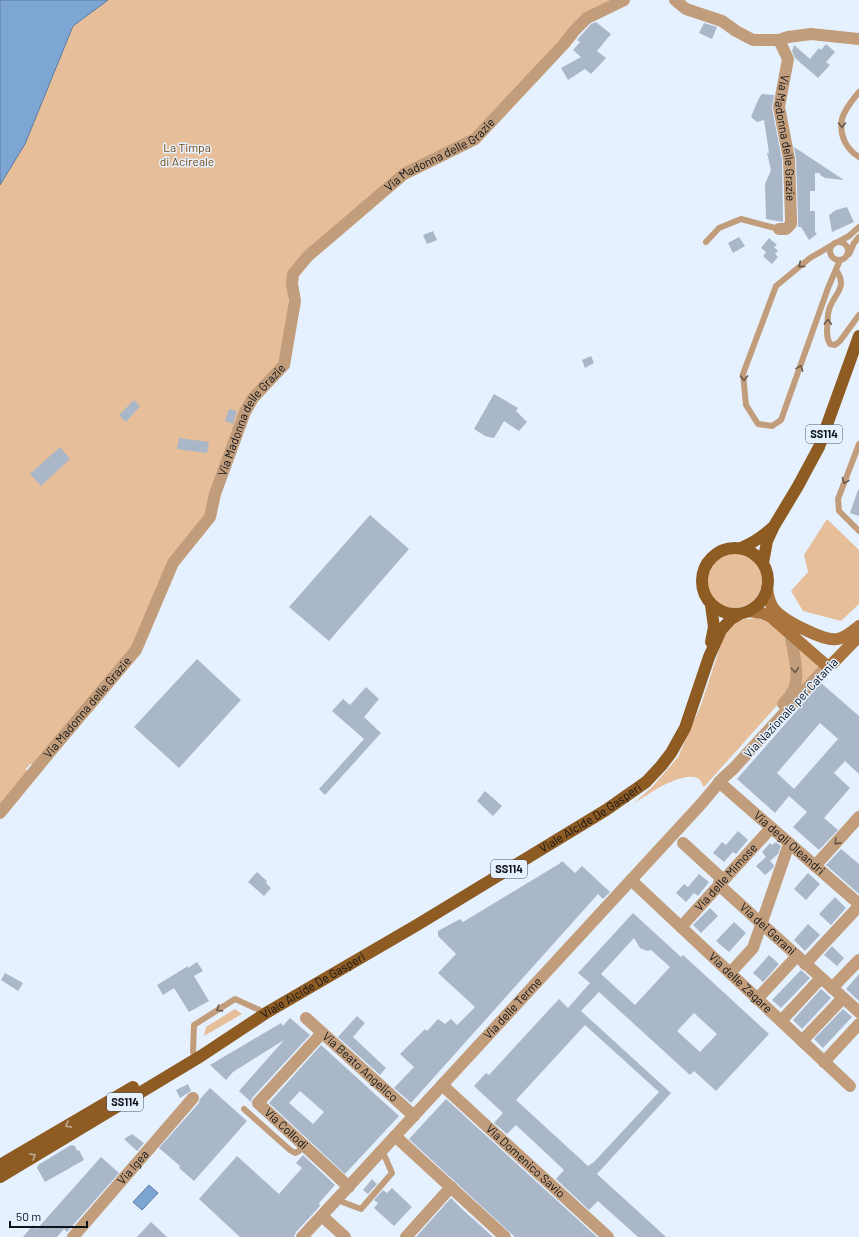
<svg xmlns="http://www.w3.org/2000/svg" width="859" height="1237" font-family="Barlow,sans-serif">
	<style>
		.green { fill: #e6bf9a }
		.water { fill: #7da6d5; stroke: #5c7a9d }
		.building { fill: #a9b7c8; fill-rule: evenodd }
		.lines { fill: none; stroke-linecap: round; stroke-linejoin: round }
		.service { stroke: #c29d7b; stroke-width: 6 }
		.minor { stroke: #c29d7b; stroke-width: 12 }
		.tertiary { stroke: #c29d7b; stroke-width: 12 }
		.secondary { stroke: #a9743e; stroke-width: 12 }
		.primary { stroke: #8e5b23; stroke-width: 12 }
		.oneway { stroke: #68584a }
		.oneway2 { stroke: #beae9c }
		.labels { text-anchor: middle; stroke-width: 3; stroke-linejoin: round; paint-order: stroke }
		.shield { fill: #e5f1ff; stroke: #4e565e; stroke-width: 1 }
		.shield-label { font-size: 11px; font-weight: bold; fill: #0e1319 }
		.street-label { font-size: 12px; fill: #0e1319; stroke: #e5f1ff }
		.park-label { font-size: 12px; fill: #764812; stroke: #e5f1ff }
	</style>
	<rect width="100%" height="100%" fill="#e5f1ff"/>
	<!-- green -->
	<path class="green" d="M108,0H613L539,66L471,135L400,171L288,283L289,310L279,363L248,396L206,516L174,557L133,647L34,765L30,764L26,769L27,773L0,807V185L25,144L73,26Z
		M827,519L859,550V604L841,621L803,611L791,591L808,572L804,555Z
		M706 580a28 28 0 1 1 56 0a28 28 0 1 1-56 0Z
		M757,618L770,623L780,630L785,638L790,657L791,682L781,701L704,787C702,785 701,781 699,779C683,769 646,796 633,804L653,786L678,757L701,705L725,632L734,622L745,619Z
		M797,644L820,665L801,687Z
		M235,1009L242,1014L204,1036L206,1027Z"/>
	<!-- water -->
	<path class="water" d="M0,0H108L73,26L25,144L0,185Z
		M149,1185L158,1193L142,1210L133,1202Z"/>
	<!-- building -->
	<path class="building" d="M596,22L611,34L597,51L606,58L591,74L585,69L568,80L561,68L581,57L573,50L580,42L577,40L591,24Z
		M704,23L717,27L712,39L699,33Z
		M826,44L835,52L826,62L830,65L818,78L795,58L792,51L794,45L810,59L819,48L821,50Z
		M762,94L774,95L772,108L782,160L783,222L766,219L765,184L771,170L767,153H769L764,120L757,122L751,117L759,98Z
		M794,147L844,180L825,178L820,175V173H815V191H810V211H815V232L817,234L809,240L801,227H798V219L796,159Z
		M847,207L854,222L832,232L829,215L836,210Z
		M433,231L437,240L427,244L423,235Z
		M739,237L745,246L733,253L728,243Z
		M769,238L777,245L774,247L778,251L775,254L778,257L772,264L763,256L766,252L761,248Z
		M591,356L594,363L585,368L582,360Z
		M494,394L518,408L516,411L527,422L519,431L504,421L494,438L485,436L474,429Z
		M134,400L140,406L126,422L119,415Z
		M229,409L237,411L233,424L225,421Z
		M179,438L209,442L207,453L177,449Z
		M60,447L70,459L41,486L30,474Z
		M858,490H859V516L850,513Z
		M370,515L409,549L329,641L289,607Z
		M197,659L241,700L179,768L134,727Z
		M821,683L859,716V774L845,761L834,773L850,788L824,818L838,830L819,850L793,827L807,812L789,796L775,813L737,779ZM820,723L838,739L794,789L777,773Z
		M366,687L379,699L364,717L381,733L325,795L319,789L364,739L332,711L343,699L350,705Z
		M485,791L502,806L493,816L477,801Z
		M738,831L748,840L736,854L733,852L724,862L713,853L722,842L726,845Z
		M776,842L781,846L778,854L770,861L774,865L773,868L765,875L756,866L766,857L762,852L770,843L772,845Z
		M841,849L859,864V894L826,865Z
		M562,861L575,873L582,866L610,892L603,899L598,894L411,1103L394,1088L414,1067L400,1054L425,1029L427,1031L438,1019L445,1024L451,1019L457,1025L475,1007L438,973L456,954L438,936V931L460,919L463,922L559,864Z
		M257,872L267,881L266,883L271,888L264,896L248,882Z
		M808,873L820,884L806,900L794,889Z
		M699,874L709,882L698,896L694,893L686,902L676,893L684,884L688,887Z
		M835,897L846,908L831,925L819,914Z
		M710,908L718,916L701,933L693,925Z
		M633,913L681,957L683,955L769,1034L716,1091L694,1071L690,1075L599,992L581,1011L671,1093L597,1174L666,1237H638L598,1201L589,1210L556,1179L564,1170L516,1125L507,1134L494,1123L503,1113L474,1086L486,1073L489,1075L559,999L568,1008L590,983L578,973ZM634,938L640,948L647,951L651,950L670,967L635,1005L601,974ZM694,1013L717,1034L700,1052L677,1031ZM585,1025L659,1092L594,1162L588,1166L516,1100Z
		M734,922L746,933L729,952L716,941Z
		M808,924L820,935L805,951L794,940Z
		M832,946L844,958L837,966L824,955Z
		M769,955L779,964L763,982L753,973Z
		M197,962L203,971L194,976L209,1001L189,1012L174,988L163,995L157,985L188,966V968Z
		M801,970L810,978L781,1008L772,1000Z
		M5,973L23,983L18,991L1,980Z
		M859,974V1001L846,989Z
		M821,989L831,998L802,1029L793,1020Z
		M843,1009L852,1017L823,1048L814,1039Z
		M357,1016L365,1023L353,1037L386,1068L380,1075L338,1037Z
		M290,1018L310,1035L252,1098L251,1102L239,1091L284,1040L233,1072L226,1080L210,1065L281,1023L283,1026Z
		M321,1045L399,1116L345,1174L269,1103ZM300,1091L324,1112L313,1124L289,1103Z
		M188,1084L191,1091L180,1098L176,1090Z
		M210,1088L247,1121L194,1181L179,1168L180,1166L159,1148L199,1103L200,1099Z
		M446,1099L597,1237H515L409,1139Z
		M132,1134L144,1143L137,1151L124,1139Z
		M71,1145L75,1146L77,1151L79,1150L84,1160L45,1182L37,1168L38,1165Z
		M303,1155L335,1185L319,1203L320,1206L296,1232L294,1237H240L199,1199L237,1156L279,1194L302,1168L296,1163Z
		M101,1157L119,1173L67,1232L64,1229L57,1237H23L33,1225L37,1229Z
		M372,1179L377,1184L368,1194L363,1190Z
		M392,1188L412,1207L394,1226L374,1208L378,1203L374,1200L383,1190L387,1193Z
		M451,1198L462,1209L493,1237H416Z
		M151,1222L167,1237H137Z"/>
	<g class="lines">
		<!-- service -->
		<path class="service" d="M859,92C854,98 844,111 842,119C839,135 846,149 859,157
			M830 251a9 9 0 1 1 18 0a9 9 0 1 1-18 0Z
			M706,242L719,228L741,219L779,229
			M838,242L849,236L859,227
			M834,244L810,258L776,286L743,374L746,405L758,424L772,426L781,420L828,288L840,260
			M849,254L854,243L859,237
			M836,270C849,288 833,294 829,310C827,316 828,323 827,329C827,335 827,339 830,344L835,345L840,341L859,315
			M859,444L838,499L839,511L859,531
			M193,1052L194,1025L235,999L266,1013
			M244,1109L290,1150L295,1153L299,1151L304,1145
			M337,1200L361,1209L392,1173L382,1150"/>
		<!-- minor -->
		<g class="minor">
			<path d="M675,0L686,9L722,21L736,31L753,40H779L788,37L811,34L859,39"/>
			<path id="s1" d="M779,40L788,59L779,107L789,159L791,219V224L786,229H779"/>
			<path id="s2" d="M719,782L859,904"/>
			<path id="s3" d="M0,813L50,752L136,650L173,563L210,517L215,494L245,412L253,398L284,365L295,301L292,284L293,274L308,256L404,174L475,139L564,44L575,30L587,18L624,0"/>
			<path id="s4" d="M683,843L720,877L719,885L859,1012"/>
			<path d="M815,866L859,817"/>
			<path id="s5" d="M631,880L850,1086"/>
			<path id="s6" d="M681,927L771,828"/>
			<path d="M805,964L859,906"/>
			<path d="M730,973L753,948L789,844"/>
			<path d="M832,988L859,960"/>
			<path d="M757,999L797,956"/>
			<path id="s7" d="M306,1018L414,1116"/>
			<path d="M781,1021L821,978"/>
			<path id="s8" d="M322,1033L258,1103L349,1187"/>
			<path d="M802,1041L843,998"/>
			<path d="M824,1062L859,1024"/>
			<path id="s9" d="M442,1085L608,1237"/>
			<path d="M395,1136L505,1237"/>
			<path d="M322,1216L345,1237"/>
			<path id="s10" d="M73,1237L193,1098"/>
			<path d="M406,1237L451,1187"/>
		</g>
		<!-- tertiary -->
		<g class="tertiary">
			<path d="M783,704C787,700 791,695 794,689C800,674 793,653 791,637L789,632"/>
			<path id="s11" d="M302,1237L702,803L722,779L734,768L827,666"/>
		</g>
		<!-- secondary -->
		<path class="secondary" d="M767,588C768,596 769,603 774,609C783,620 824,642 838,639C846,637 853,631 859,626
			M749,611L762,613L771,617L827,666
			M827,666L832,664L859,636"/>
		<!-- primary -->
		<g class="primary">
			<circle cx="735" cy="581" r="33"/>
			<path d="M741,548C753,543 762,537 772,528"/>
			<path d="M763,563L767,541L774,526L798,486L819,447L859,336"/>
			<path d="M711,605L714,627L711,642"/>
			<path d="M0,1165L133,1087"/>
			<path id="s12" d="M0,1177L201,1056L266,1013L417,925L606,810L646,782L661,766L671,753L685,728L709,657L721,630L731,619L738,615"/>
		</g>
	</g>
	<!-- one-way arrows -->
	<defs><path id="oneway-chevron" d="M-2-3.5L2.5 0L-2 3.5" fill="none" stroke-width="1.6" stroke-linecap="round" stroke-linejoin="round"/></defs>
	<g class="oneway">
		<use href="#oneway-chevron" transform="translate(842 125) rotate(90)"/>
		<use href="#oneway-chevron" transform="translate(801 265) rotate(140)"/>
		<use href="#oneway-chevron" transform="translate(828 322) rotate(-87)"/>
		<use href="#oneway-chevron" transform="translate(800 368) rotate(-70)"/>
		<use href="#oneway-chevron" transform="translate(744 378) rotate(90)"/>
		<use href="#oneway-chevron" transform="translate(845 481) rotate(111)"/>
		<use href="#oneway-chevron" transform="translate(795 670) rotate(85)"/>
		<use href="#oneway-chevron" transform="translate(837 842) rotate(132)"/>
		<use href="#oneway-chevron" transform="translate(219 1009) rotate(148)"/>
	</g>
	<g class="oneway2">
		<use href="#oneway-chevron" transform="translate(68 1125) rotate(150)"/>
		<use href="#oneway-chevron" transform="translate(33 1156) rotate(-31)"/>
	</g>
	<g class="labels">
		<!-- shield labels -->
		<g class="shield">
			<rect x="806" y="425" width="36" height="18" rx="3"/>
			<rect x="491" y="860" width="36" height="18" rx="3"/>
			<rect x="107" y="1093" width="36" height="18" rx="3"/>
		</g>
		<g class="shield-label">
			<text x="824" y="438">SS114</text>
			<text x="509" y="873">SS114</text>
			<text x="125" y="1106">SS114</text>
		</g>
		<!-- street labels -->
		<g class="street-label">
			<text dy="4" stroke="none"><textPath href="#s1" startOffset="101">Via Madonna delle Grazie</textPath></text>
			<text dy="4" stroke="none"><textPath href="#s3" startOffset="821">Via Madonna delle Grazie</textPath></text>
			<text dy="4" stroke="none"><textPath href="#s3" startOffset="473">Via Madonna delle Grazie</textPath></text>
			<text dy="4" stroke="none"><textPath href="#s3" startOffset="137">Via Madonna delle Grazie</textPath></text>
			<text transform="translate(791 708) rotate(-47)" y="4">Via Nazionale per Catania</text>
			<text dy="4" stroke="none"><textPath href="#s12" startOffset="691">Viale Alcide De Gasperi</textPath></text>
			<text dy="4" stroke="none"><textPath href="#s2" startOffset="93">Via degli Oleandri</textPath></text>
			<text dy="4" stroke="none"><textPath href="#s6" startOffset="67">Via delle Mimose</textPath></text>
			<text dy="4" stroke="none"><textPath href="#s4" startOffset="124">Via dei Gerani</textPath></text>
			<text dy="4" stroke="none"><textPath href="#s5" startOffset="150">Via delle Zagare</textPath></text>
			<text dy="4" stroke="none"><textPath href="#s12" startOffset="367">Viale Alcide De Gasperi</textPath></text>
			<text dy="4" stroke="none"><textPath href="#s11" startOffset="311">Via delle Terme</textPath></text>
			<text dy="4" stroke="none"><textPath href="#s7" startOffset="73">Via Beato Angelico</textPath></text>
			<text dy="4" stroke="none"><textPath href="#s8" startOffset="133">Via Collodi</textPath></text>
			<text dy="4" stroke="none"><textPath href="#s9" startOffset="113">Via Domenico Savio</textPath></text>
			<text dy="4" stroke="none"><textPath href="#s10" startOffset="92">Via Igea</textPath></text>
		</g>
		<!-- park labels -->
		<g class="park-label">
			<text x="187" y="152">La Timpa<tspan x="187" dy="14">di Acireale</tspan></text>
		</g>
	</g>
	<!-- scale -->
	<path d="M10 1221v6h77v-6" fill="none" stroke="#0e1319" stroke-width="2"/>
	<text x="16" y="1221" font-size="12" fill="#0e1319" stroke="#e5f1ff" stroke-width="3" paint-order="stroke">50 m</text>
</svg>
